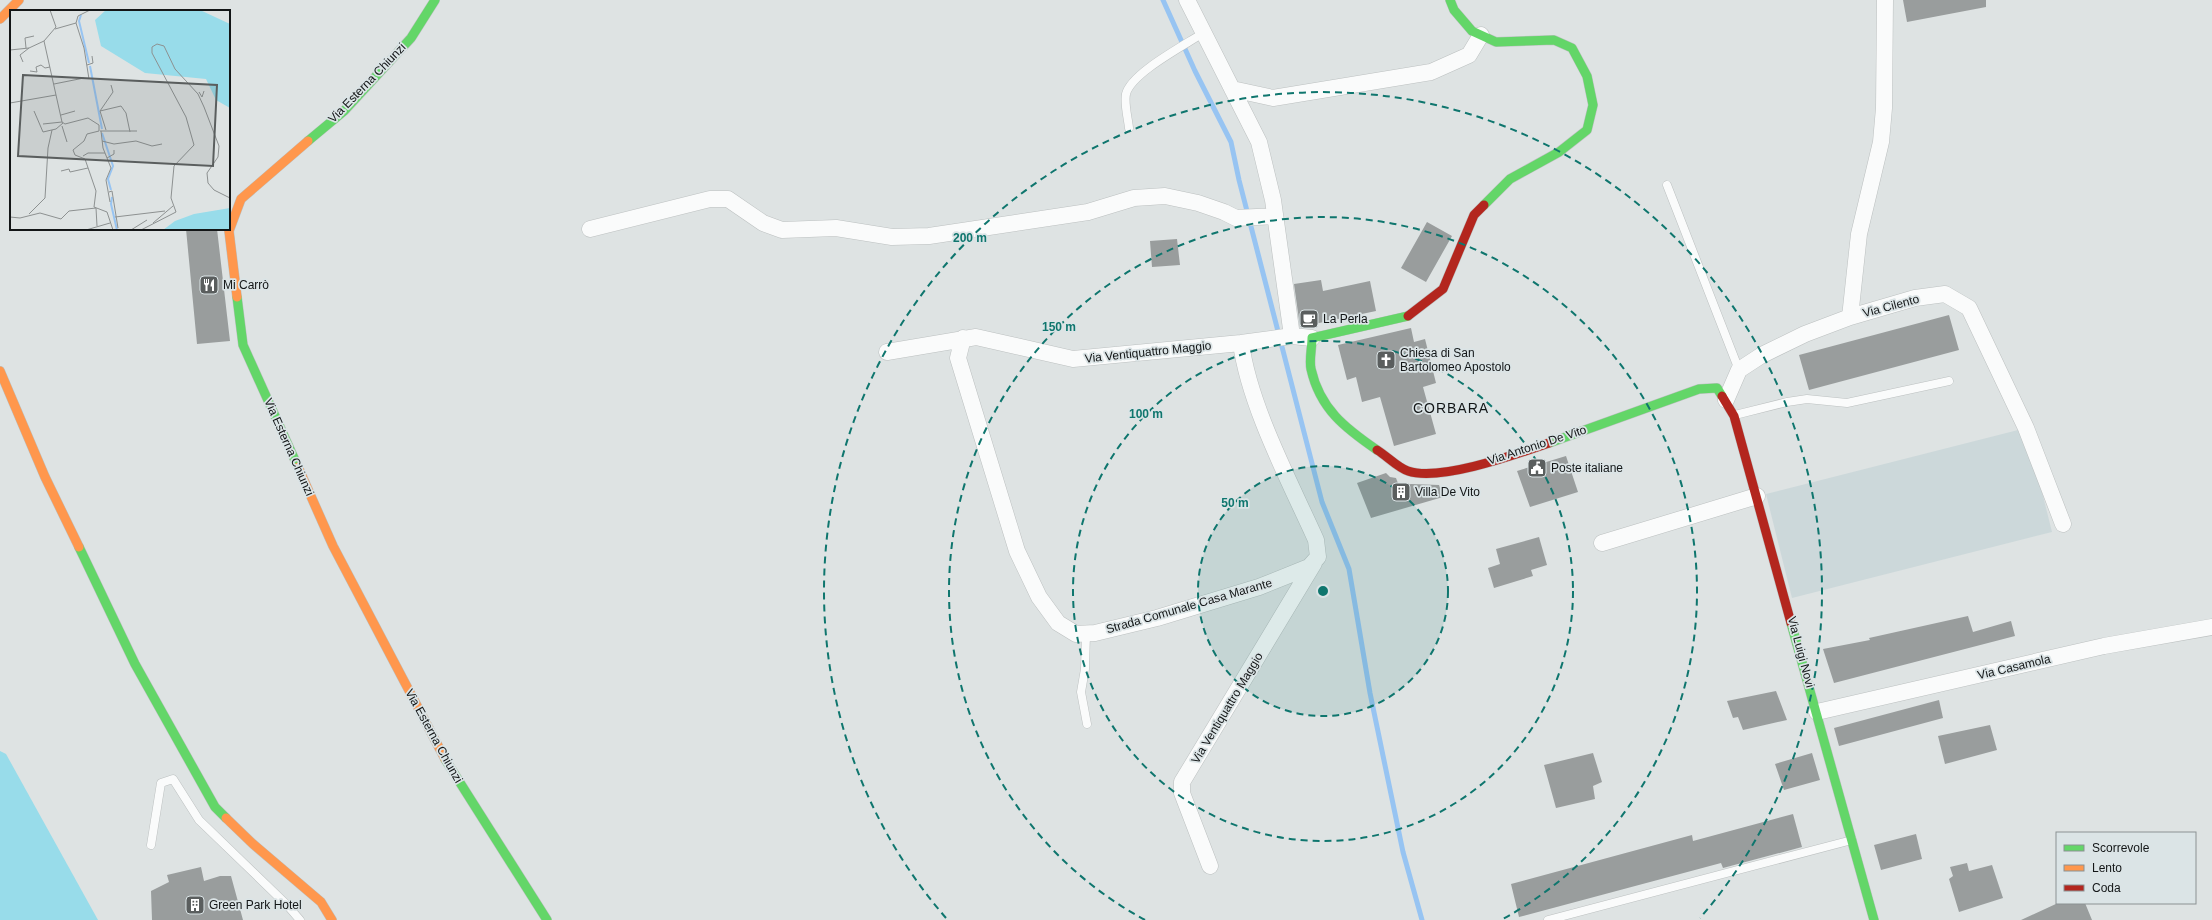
<svg xmlns="http://www.w3.org/2000/svg" width="2212" height="920" font-family="Arial,sans-serif">
	<style>
		.built { fill: #ccd8da }
		.green { fill: #98dcea }
		.lines { fill: none; stroke-linecap: round; stroke-linejoin: round }
		.stream { stroke: #97c4f2; stroke-width: 5 }
		.building { fill: #999d9d }
		.lane-casing { stroke: #bcc0c0; stroke-width: 9 }
		.street-casing { stroke: #bcc0c0; stroke-width: 17 }
		.fast-casing { stroke: #bcc0c0; stroke-width: 10 }
		.slow-casing { stroke: #bcc0c0; stroke-width: 10 }
		.jam-casing { stroke: #bcc0c0; stroke-width: 10 }
		.lane { stroke: #fafbfb; stroke-width: 8 }
		.street { stroke: #fafbfb; stroke-width: 16 }
		.fast { stroke: #63d668; stroke-width: 9 }
		.slow { stroke: #ff974d; stroke-width: 9 }
		.jam { stroke: #b3261e; stroke-width: 9 }
		.ring { fill: none; stroke: #0f766e; stroke-width: 2; stroke-dasharray: 7 5 }
		.labels { text-anchor: middle; stroke-width: 3.5; stroke-linejoin: round; paint-order: stroke }
		.street-label { font-size: 12px; fill: #131617; stroke: #dbe4e6 }
		.poi-label { font-size: 12px; fill: #131617; stroke: #dbe4e6; text-anchor: start }
		.quarter-label { font-size: 14px; letter-spacing: 1px; fill: #131617; stroke: #dbe4e6 }
		.inset-river { fill: none; stroke: #97c4f2; stroke-width: 2 }
		.inset-road { fill: none; stroke: #8d9191; stroke-width: 1 }
		.view { fill: #5a5e5e; fill-opacity: 0.15; stroke: #5a5e5e; stroke-width: 2 }
		.inset-edge { fill: none; stroke: #131617; stroke-width: 2 }
		.centre { fill: #0f766e; stroke: #dbe4e6; stroke-width: 2 }
		.ring-label { font-size: 12px; text-anchor: middle; font-weight: bold; fill: #0f766e; stroke: #dbe4e6; stroke-width: 3.5; stroke-linejoin: round; paint-order: stroke }
	</style>
	<rect width="100%" height="100%" fill="#dee3e3"/>
	<!-- built -->
	<path class="built" d="M2026,428L2052,532L1792,598L1766,494Z"/>
	<!-- green -->
	<path class="green" d="M0,751L6,754L98,920H0Z"/>
	<g class="lines">
		<!-- stream -->
		<path class="stream" d="M1163,0L1195,71L1231,142L1239,180L1322,502L1349,569L1370,693L1403,852L1422,920"/>
	</g>
	<!-- building -->
	<path class="building" d="M1903,0H1986V7L1907,22Z
		M1427,222L1452,236L1426,282L1401,268Z
		M186,229H217L230,341L197,344Z
		M1177,239L1180,265L1152,267L1150,241Z
		M1321,280L1323,291L1370,281L1376,311L1300,327L1294,284Z
		M1949,315L1959,350L1809,390L1799,355Z
		M1411,328L1414,342L1425,339L1436,383L1423,387L1436,434L1394,446L1380,397L1362,402L1356,377L1347,380L1338,345Z
		M1566,456L1578,492L1530,507L1517,471Z
		M1386,473L1390,477L1396,478L1399,486L1411,484L1439,485L1443,497L1371,518L1357,483Z
		M1539,537L1547,565L1531,570L1533,576L1494,588L1488,568L1500,564L1496,549Z
		M1968,616L1973,632L2011,621L2015,636L1834,683L1823,649L1870,640L1869,638Z
		M1776,691L1787,720L1743,730L1738,717L1733,718L1727,701Z
		M1939,700L1943,718L1839,746L1834,728Z
		M1990,725L1997,750L1945,764L1938,736Z
		M1593,753L1602,782L1593,786L1595,799L1556,808L1544,765Z
		M1812,753L1820,780L1784,790L1775,764Z
		M1793,814L1802,847L1723,868L1721,863L1519,917L1511,884L1692,835L1693,841Z
		M1916,834L1922,859L1881,870L1874,845Z
		M1967,863L1969,871L1992,865L2003,898L1959,912L1949,879L1953,876L1950,867Z
		M201,867L204,881L220,876H231L243,920H152L151,891L169,882L167,875Z
		M2058,903H2085L2092,920H2021Z"/>
	<g class="lines">
		<defs>
			<path id="lane" d="M1129,128C1128,118 1124,104 1126,94C1131,73 1185,45 1203,33
				M1667,185L1739,370
				M1735,415L1787,402L1807,399L1847,403L1949,381
				M1086,633L1085,669L1081,692L1087,724
				M151,845L161,783L173,779L199,820L287,905L300,920
				M1548,920L1852,840"/>
			<path id="street" d="M1187,0L1259,142L1273,200L1292,336
				M1232,89L1273,98L1431,72L1469,55L1481,35
				M590,229L710,199H728L763,223L782,230L836,228L892,237L929,236L1088,212L1134,198L1165,196L1198,203L1224,212L1236,218L1275,216
				M1850,317L1859,234L1881,142L1884,108L1885,0
				M963,338L958,358L1017,551L1039,597L1058,623L1076,634L1095,633L1157,618L1259,587L1309,567L1318,557L1316,540C1290,482 1249,405 1241,343
				M887,352L976,337L1073,359L1241,343L1292,336L1312,338
				M1726,400L1739,370L1762,355L1805,334L1850,317L1915,298L1945,294L1969,308L2026,428L2063,524
				M1602,543L1757,496
				M1817,712L2104,646L2212,627
				M1210,866L1182,793V782L1314,563"/>
			<path id="fast" d="M1450,0L1454,10L1472,31L1496,42L1554,40L1572,48L1587,76L1593,105L1587,130L1559,152L1510,179L1484,205
				M308,141L344,111L411,38L435,0
				M237,297L243,345L298,467
				M1549,443L1699,389L1717,388L1722,396
				M1377,450C1345,428 1320,409 1311,369C1309,360 1312,348 1312,338L1408,316
				M79,547L135,664L215,807L226,818
				M1791,623L1874,920
				M445,759L547,920"/>
			<path id="slow" d="M0,19L19,0
				M237,297L229,231L241,199L308,141
				M0,371L45,477L79,547
				M298,467L333,546L445,759
				M226,818L253,844L321,902L332,920"/>
			<path id="jam" d="M1408,316L1443,289L1474,215L1484,205
				M1722,396L1734,416L1791,623
				M1377,450C1387,456 1398,468 1408,471C1440,482 1517,454 1549,443"/>
		</defs>
		<!-- lane casing -->
		<use href="#lane" class="lane-casing"/>
		<!-- street casing -->
		<use href="#street" class="street-casing"/>
		<!-- fast casing -->
		<use href="#fast" class="fast-casing"/>
		<!-- slow casing -->
		<use href="#slow" class="slow-casing"/>
		<!-- jam casing -->
		<use href="#jam" class="jam-casing"/>
		<!-- lane -->
		<use href="#lane" class="lane"/>
		<!-- street -->
		<use href="#street" class="street"/>
		<!-- fast -->
		<use href="#fast" class="fast"/>
		<!-- slow -->
		<use href="#slow" class="slow"/>
		<!-- jam -->
		<use href="#jam" class="jam"/>
	</g>
	<!-- distance rings -->
	<circle cx="1323" cy="591" r="125" fill="#0f766e" fill-opacity=".12"/>
	<g class="ring">
		<circle cx="1323" cy="591" r="125"/>
		<circle cx="1323" cy="591" r="250"/>
		<path d="M1145 920A374 374 0 1 1 1501 920"/>
		<path d="M946 918A499 499 0 1 1 1700 918"/>
	</g>
	<!-- icons -->
	<defs>
		<symbol id="restaurant-square" viewBox="-11 -11 22 22"><rect x="-9" y="-9" width="18" height="18" rx="4" fill="#5a5e5e" stroke="#dbe4e6"/><path d="M-5-6h1v4h1v-4h1v4h1v-4h1v5L-1.5 .5V6h-2V.5L-5-1ZM5-6V6H3V1.5H1.5Q1.5-4 5-6Z" fill="#fff"/></symbol>
		<symbol id="cafe-square" viewBox="-11 -11 22 22"><rect x="-9" y="-9" width="18" height="18" rx="4" fill="#5a5e5e" stroke="#dbe4e6"/><path d="M-5.5-4.5H6V0H3Q3 3.5 0 3.5H-2.5Q-5.5 3.5-5.5 0ZM3-3.2v2h1.7v-2ZM-6 4.5H4V6H-6Z" fill="#fff"/></symbol>
		<symbol id="church-square" viewBox="-11 -11 22 22"><rect x="-9" y="-9" width="18" height="18" rx="4" fill="#5a5e5e" stroke="#dbe4e6"/><path d="M-1.2-6h2.4v3.5h3.3v2.4h-3.3V6h-2.4V-.1h-3.3v-2.4h3.3Z" fill="#fff"/></symbol>
		<symbol id="civic-square" viewBox="-11 -11 22 22"><rect x="-9" y="-9" width="18" height="18" rx="4" fill="#5a5e5e" stroke="#dbe4e6"/><path d="M-.6-6.5H3V-4.5H.6V-3L4-1V1h2V6H-6V1h2V-1L-.6-3ZM-1.2 2.5V6h2.4V2.5Z" fill="#fff"/></symbol>
		<symbol id="building-square" viewBox="-11 -11 22 22"><rect x="-9" y="-9" width="18" height="18" rx="4" fill="#5a5e5e" stroke="#dbe4e6"/><path d="M-4-6H4V6H1V3H-1V6H-4ZM-2.5-4.3h1.7v1.8h-1.7ZM.8-4.3h1.7v1.8H.8ZM-2.5-1h1.7V.8h-1.7ZM.8-1h1.7V.8H.8Z" fill="#fff"/></symbol>
	</defs>
	<g fill-rule="evenodd">
		<use href="#restaurant-square" x="198" y="274" width="22" height="22"/>
		<use href="#cafe-square" x="1298" y="308" width="22" height="22"/>
		<use href="#church-square" x="1375" y="349" width="22" height="22"/>
		<use href="#civic-square" x="1526" y="457" width="22" height="22"/>
		<use href="#building-square" x="1390" y="481" width="22" height="22"/>
		<use href="#building-square" x="184" y="894" width="22" height="22"/>
	</g>
	<g class="labels">
		<!-- street labels -->
		<g class="street-label">
			<text transform="translate(367 83) rotate(-46)" y="4">Via Esterna Chiunzi</text>
			<text transform="translate(1891 306) rotate(-15)" y="4">Via Cilento</text>
			<text transform="translate(1148 352) rotate(-6)" y="4">Via Ventiquattro Maggio</text>
			<text transform="translate(1537 445) rotate(-18)" y="4">Via Antonio De Vito</text>
			<text transform="translate(289 447) rotate(66)" y="4">Via Esterna Chiunzi</text>
			<text transform="translate(1189 606) rotate(-16)" y="4">Strada Comunale Casa Marante</text>
			<text transform="translate(1801 652) rotate(75)" y="4">Via Luigi Novi</text>
			<text transform="translate(2014 667) rotate(-13)" y="4">Via Casamola</text>
			<text transform="translate(1227 708) rotate(-59)" y="4">Via Ventiquattro Maggio</text>
			<text transform="translate(434 736) rotate(61)" y="4">Via Esterna Chiunzi</text>
		</g>
		<!-- poi labels -->
		<g class="poi-label">
			<text x="223" y="289">Mi Carrò</text>
			<text x="1323" y="323">La Perla</text>
			<text x="1400" y="357">Chiesa di San<tspan x="1400" dy="14">Bartolomeo Apostolo</tspan></text>
			<text x="1551" y="472">Poste italiane</text>
			<text x="1415" y="496">Villa De Vito</text>
			<text x="209" y="909">Green Park Hotel</text>
		</g>
		<!-- quarter labels -->
		<g class="quarter-label">
			<text x="1451" y="413">CORBARA</text>
		</g>
	</g>
	<!-- overview -->
	<g transform="translate(10 10)">
		<rect width="220" height="220" fill="#dee3e3"/>
		<path d="M96,0H190L220,14V98L206,90L196,69L135,63L91,36L85,10ZM220,198V220H153L165,211L184,204Z" fill="#98dcea"/>
		<path class="inset-river" d="M71,5L69,11L79,53M80,56L92,119M92,123L103,156L98,169L101,180M102,187L101,194L107,220"/>
		<path class="inset-road" d="M40,0L46,17L34,31L52,112L55,114L78,108L89,115V121L77,124L74,131L63,140L65,145L75,149L86,181L84,197L97,202L103,220M45,19L66,13M16,38L15,28L24,26M0,40L19,38L34,31M13,52L10,45L19,38M77,55L83,53L82,46M20,61L27,62L26,57L31,55L35,58L40,57M79,69L74,38L66,13L68,6L80,0M44,74L74,68M189,82L192,87L194,81M0,93L46,85M24,101L33,122L46,119L53,113M90,101L103,82L101,75M51,105L65,101M33,114L52,112M52,116L57,132M96,120L90,101L111,96L116,103L120,122M90,121H127M91,121L93,138L101,158L96,170L100,192M92,131L104,134L126,131L142,136L152,134M73,146L78,143H95M97,148L104,144V140M51,161L59,159L60,162L78,158M99,182L102,181L108,218M19,204L35,188L38,138L42,120M0,207L10,208L30,203L51,209L59,201L86,198L87,216M105,207L155,201M143,213L163,196M76,220L100,213M121,220L137,210M131,220L166,202L161,188L164,156L184,135L176,107L142,43V37L147,34L154,36L165,59L188,84L194,97L209,136L208,147L197,163L198,173L204,180L220,188"/>
		<path class="view" d="M13,65L207,75L203,156L8,146Z"/>
		<rect width="220" height="220" class="inset-edge"/>
	</g>
	<circle cx="1323" cy="591" r="6" class="centre"/>
	<g class="ring-label">
		<text x="970" y="242">200 m</text>
		<text x="1059" y="331">150 m</text>
		<text x="1146" y="418">100 m</text>
		<text x="1235" y="507">50 m</text>
	</g>
	<!-- legend -->
	<rect x="2056" y="832" width="140" height="72" fill="#dbe4e6" stroke="#8b9293"/>
	<rect x="2064" y="845" width="20" height="6" fill="#63d668" stroke="#8b9293"/>
	<text x="2092" y="852" font-size="12" fill="#131617">Scorrevole</text>
	<rect x="2064" y="865" width="20" height="6" fill="#ff974d" stroke="#8b9293"/>
	<text x="2092" y="872" font-size="12" fill="#131617">Lento</text>
	<rect x="2064" y="885" width="20" height="6" fill="#b3261e" stroke="#8b9293"/>
	<text x="2092" y="892" font-size="12" fill="#131617">Coda</text>
</svg>
